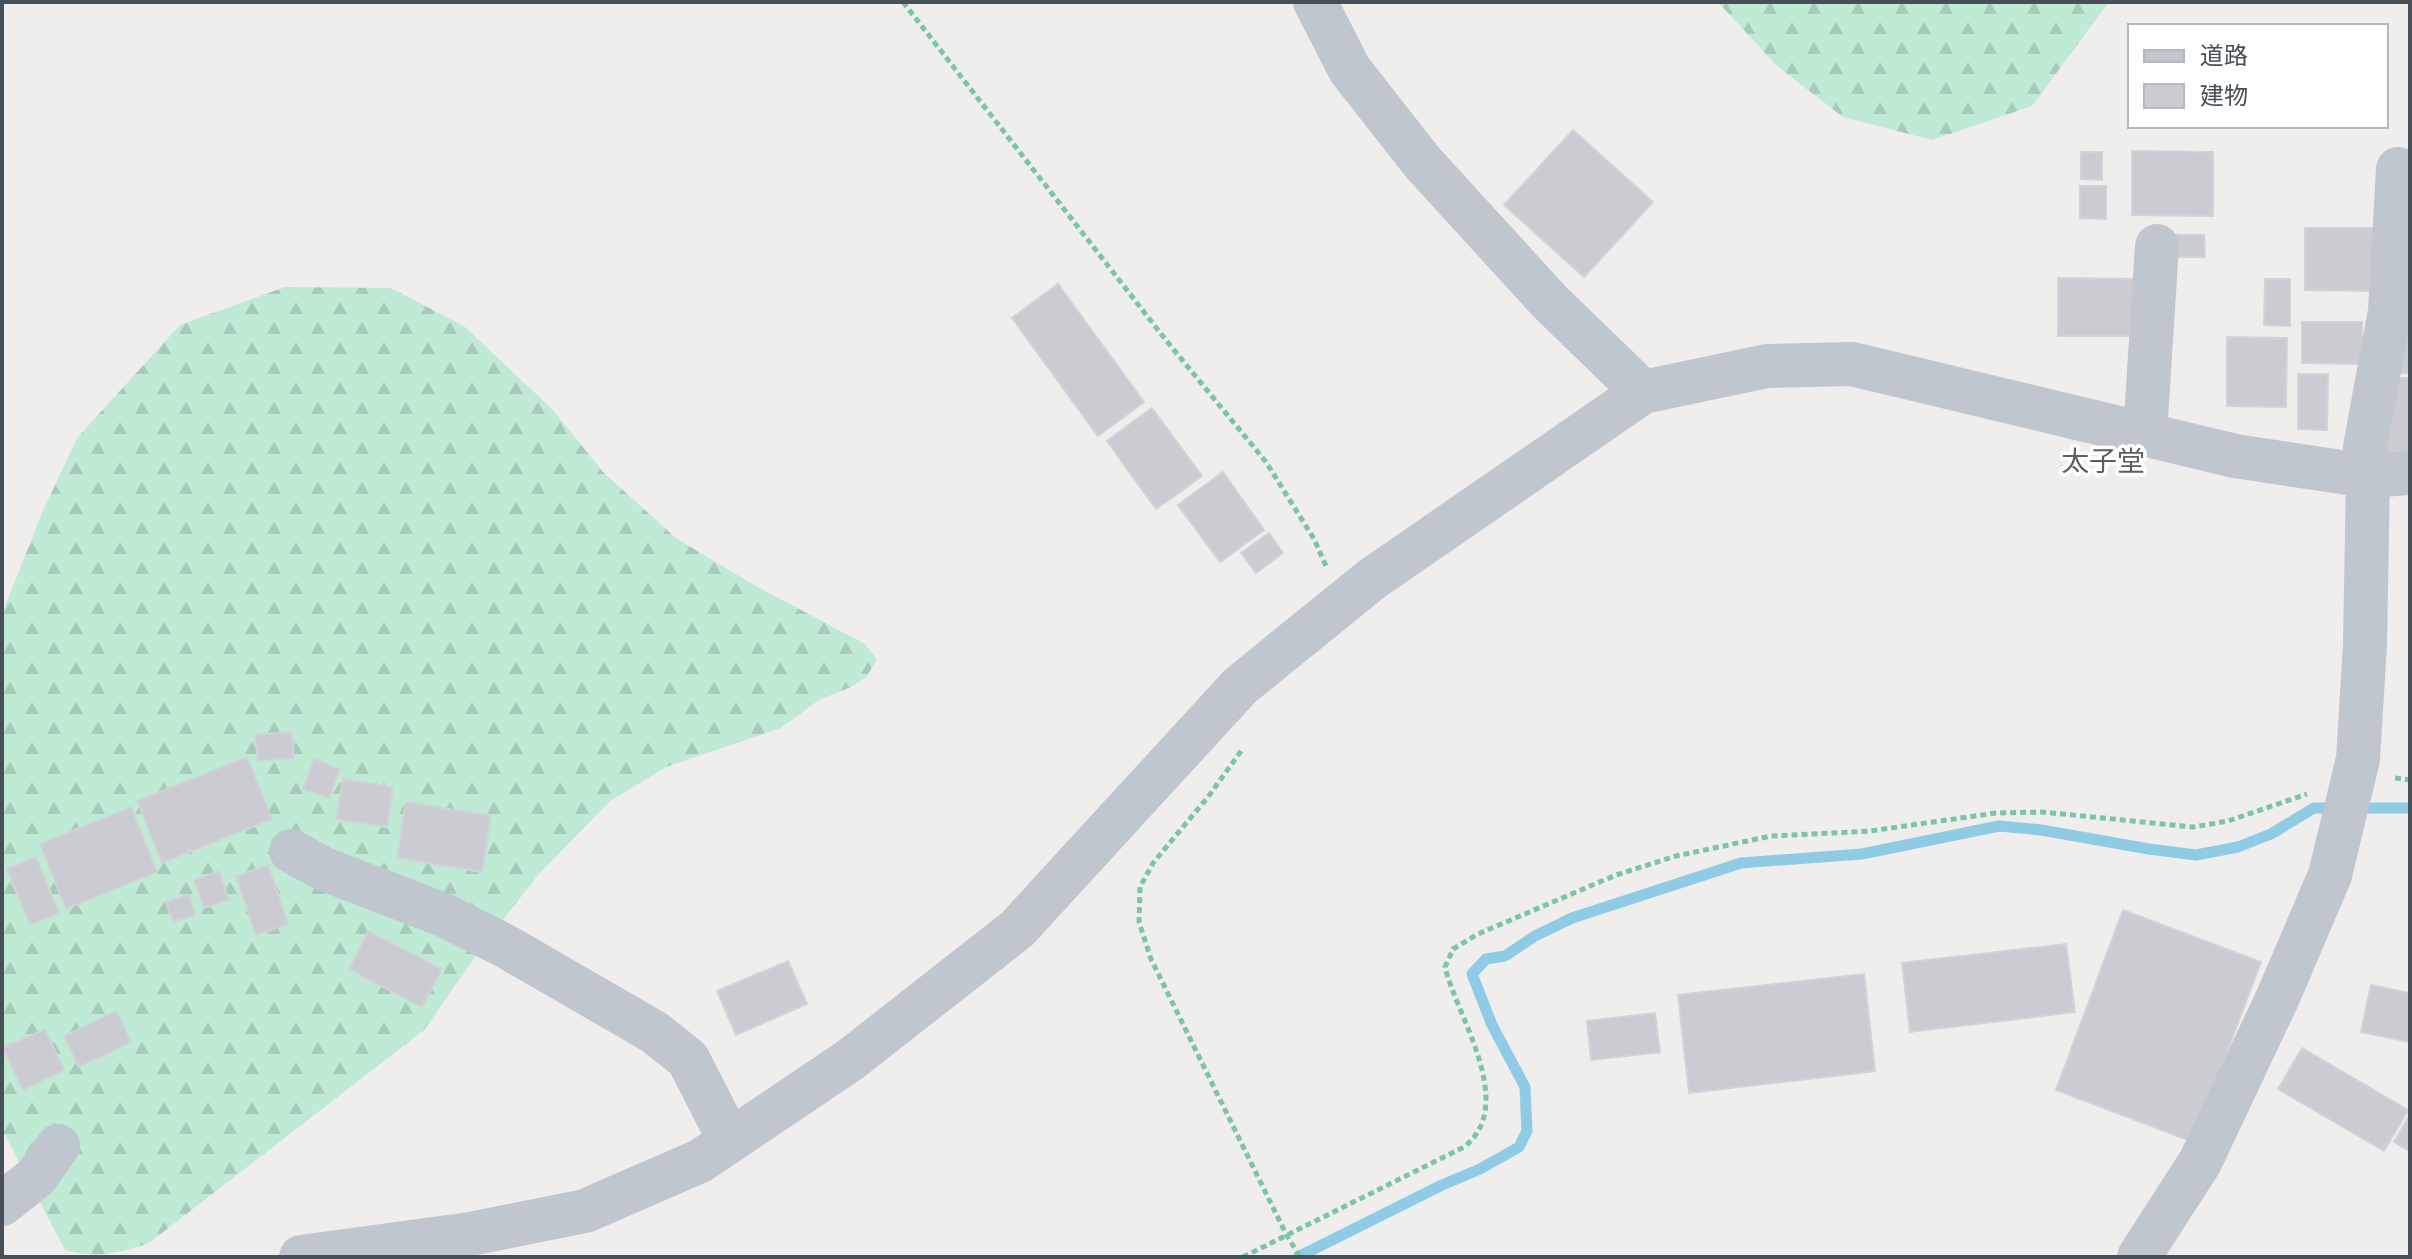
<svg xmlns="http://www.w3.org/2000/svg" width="2412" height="1259" font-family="'Alegreya Sans','Noto Sans JP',sans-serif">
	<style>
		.forest { fill: url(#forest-firs) }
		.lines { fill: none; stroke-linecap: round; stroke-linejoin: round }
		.stream { stroke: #8fcbe4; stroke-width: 11 }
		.building { fill: #caccd2; stroke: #d2d3d8; stroke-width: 2 }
		.path { stroke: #7ac5a6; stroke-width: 5; stroke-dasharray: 6 4; stroke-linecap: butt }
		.minor { stroke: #bfc6ce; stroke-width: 44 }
		.tertiary { stroke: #bfc6ce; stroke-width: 44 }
		.labels { text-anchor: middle; stroke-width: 7; stroke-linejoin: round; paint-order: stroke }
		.quarter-label { font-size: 28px; fill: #5a5d61; stroke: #fff }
	</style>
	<defs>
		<pattern id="forest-firs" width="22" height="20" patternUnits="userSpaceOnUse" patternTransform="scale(2)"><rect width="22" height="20" fill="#bfead3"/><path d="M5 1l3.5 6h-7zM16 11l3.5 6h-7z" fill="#a6cab7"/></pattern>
	</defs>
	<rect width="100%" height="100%" fill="#f0eded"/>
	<!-- forest -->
	<path class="forest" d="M1718,2H2109L2032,106L1932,140L1843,117L1777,66Z
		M285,287L391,288L465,327L553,410L603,472L677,539L754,585L865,644L877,660L866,677L851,687L819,700L781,728L666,767L609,802L538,875L485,943L424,1030L149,1243C120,1253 95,1259 65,1250L2,1129V614L42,513L77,438L180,325Z"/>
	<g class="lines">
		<!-- stream -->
		<path class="stream" d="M2354,808H2410
			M1298,1257L1442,1185L1480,1169L1519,1147L1527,1131L1525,1087L1492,1025L1472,974L1486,959L1505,956L1535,936L1572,918L1741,863L1862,854L1999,826L2041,830L2149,849L2196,855L2238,847L2271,834L2314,808H2337"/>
	</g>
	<!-- building -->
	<path class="building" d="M1573,130L1653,202L1584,277L1504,205Z
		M2132,151L2213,152V216L2132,215Z
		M2081,152H2102V180L2081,179Z
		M2080,186H2106V219L2080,218Z
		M2305,228H2377L2376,291L2305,290Z
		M2176,235H2204L2205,257H2175Z
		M2058,278L2137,279V336H2058Z
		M2265,279H2290V326L2264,325Z
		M1058,284L1144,402L1098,436L1012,318Z
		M2302,322H2362V364L2302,363Z
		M2401,336L2410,337V373H2400Z
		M2227,337L2287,338L2286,407L2227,406Z
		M2298,374H2328L2327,430L2298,429Z
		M2385,378H2410V457H2385Z
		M1152,408L1202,476L1156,509L1107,441Z
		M1223,472L1264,530L1220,562L1178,505Z
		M1269,533L1283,553L1256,573L1241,553Z
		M292,732L294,758L258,761L255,735Z
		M247,757L272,819L162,863L137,801Z
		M314,759L340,769L329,798L303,789Z
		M343,779L393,787L387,827L336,819Z
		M406,802L491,816L482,872L397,858Z
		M131,807L157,872L66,909L40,844Z
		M36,857L59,913L30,925L7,869Z
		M268,865L288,924L256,935L236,876Z
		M219,871L229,900L204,908L194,880Z
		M189,895L195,915L173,922L166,902Z
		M2123,910L2261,962L2193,1142L2056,1090Z
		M368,931L442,969L422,1007L349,969Z
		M2066,944L2075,1012L1910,1032L1902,963Z
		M788,961L807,1004L736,1035L717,991Z
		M1864,974L1875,1071L1689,1093L1678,995Z
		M2371,985L2410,993V1042L2361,1032Z
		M117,1011L131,1042L79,1067L64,1036Z
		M1655,1013L1660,1052L1591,1060L1587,1021Z
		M45,1029L64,1070L23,1090L3,1048Z
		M2302,1048L2408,1110L2384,1151L2278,1089Z
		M2410,1115V1151L2394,1142Z"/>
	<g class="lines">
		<!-- path -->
		<path class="path" d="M903,2L1165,339L1266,462L1314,539L1326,566
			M1241,751L1208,797L1153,863L1140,887L1139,922L1151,959L1286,1234L1300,1257
			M2395,778L2410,780
			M1243,1257L1464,1147C1518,1105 1457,1017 1445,967L1453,949L1478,934L1616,875L1676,856L1771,836L1870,831L1996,813L2042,812L2193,827L2228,821L2307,794"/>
		<!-- minor -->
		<path class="minor" d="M2145,434L2157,246
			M2368,476L2365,447L2390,311L2398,169
			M291,851L324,869L446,916L507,947L654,1032L688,1059L730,1141
			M2,1204L36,1177L58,1146"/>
		<!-- tertiary -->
		<path class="tertiary" d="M1315,2L1350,70L1423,163L1550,302L1643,392
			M301,1257L470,1234L585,1211L700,1161L850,1060L1017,929L1240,686L1372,579L1643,392L1767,366L1852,364L2235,456L2368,476L2410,473
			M2139,1257L2200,1162L2278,997L2330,875L2358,759L2365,645L2368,476"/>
	</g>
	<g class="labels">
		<!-- quarter labels -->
		<g class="quarter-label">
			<text x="2103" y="471">太子堂</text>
		</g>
	</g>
	<!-- border -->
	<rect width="2412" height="1259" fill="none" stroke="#474f59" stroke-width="8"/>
	<!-- legend -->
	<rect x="2128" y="24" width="260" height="104" fill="#ffffff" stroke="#b5b9bd" stroke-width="2"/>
	<rect x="2144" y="50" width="40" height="12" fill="#bfc6ce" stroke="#b5b9bd" stroke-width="2"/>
	<text x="2200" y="64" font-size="24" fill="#474f59">道路</text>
	<rect x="2144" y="84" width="40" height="24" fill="#caccd2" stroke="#b5b9bd" stroke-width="2"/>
	<text x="2200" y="104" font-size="24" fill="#474f59">建物</text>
</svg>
